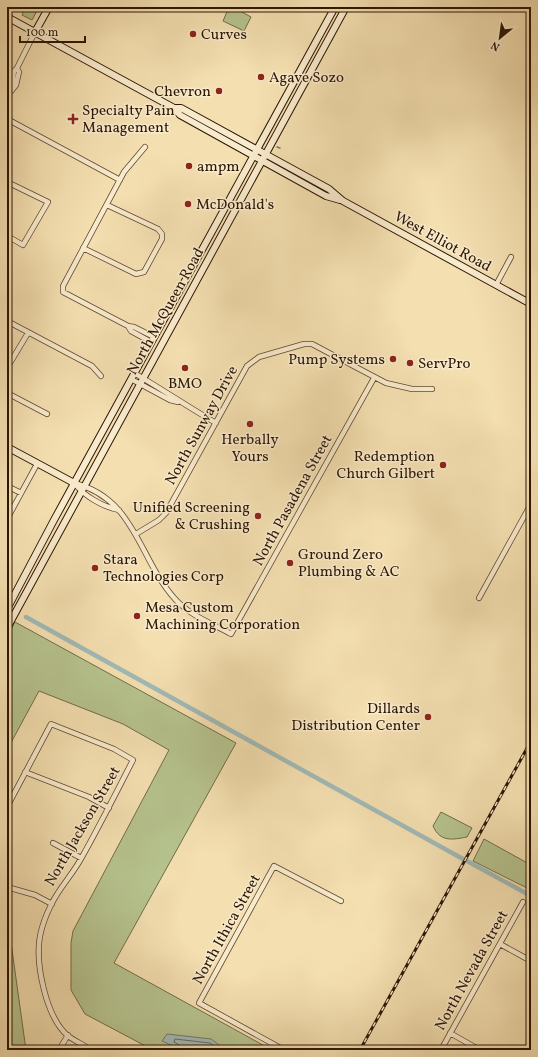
<svg xmlns="http://www.w3.org/2000/svg" width="538" height="1057" font-family="Vollkorn,serif">
	<style>
		.green { fill: #b6c38e; stroke: #716c48 }
		.water { fill: #a1bab7; stroke: #72786f }
		.lines { fill: none; stroke-linecap: round; stroke-linejoin: round }
		.shore { stroke: #66685c; stroke-width: 1 }
		.stream { stroke: #72786f; stroke-width: 1.5 }
		.canal { stroke: #a1bab7; stroke-width: 4.5 }
		.street-casing { stroke: #5e482e; stroke-width: 6 }
		.secondary-casing { stroke: #2c1602; stroke-width: 8 }
		.street { stroke: #f8eacc; stroke-width: 4.5 }
		.secondary { stroke: #f8eacc; stroke-width: 6 }
		.rail-casing { stroke: #2c1602; stroke-width: 3 }
		.rail { stroke: #f8eacc; stroke-width: 1.5; stroke-dasharray: 4.5; stroke-linecap: butt }
		.poi-dot { fill: #8f2418; stroke: #f8eacc; stroke-width: 1.5 }
		.labels { text-anchor: middle; stroke-width: 3; stroke-linejoin: round; paint-order: stroke }
		.poi-label { font-size: 15px; fill: #2c1602; stroke: #f8eacc; text-anchor: start }
		.street-label { font-size: 15px; fill: #2c1602; stroke: #f8eacc }
	</style>
	<rect width="100%" height="100%" fill="#f4dfb0"/>
	<filter id="stains"><feTurbulence type="fractalNoise" baseFrequency=".005" numOctaves="4"/><feColorMatrix values="0 0 0 0 .2 0 0 0 0 .09 0 0 0 0 .02 0 0 0 .5 -.17"/></filter>
	<radialGradient id="worn" r=".72"><stop offset=".6" stop-color="#630" stop-opacity="0"/><stop offset="1" stop-color="#630" stop-opacity=".3"/></radialGradient>
	<!-- green -->
	<path class="green" d="M30,7H39L32,20L22,15L24,10Z
		M229,7H233L251,17L244,31L223,21Z
		M15,622L236,743L114,963L272,1050H153L85,1014L71,990V943L73,931L169,750L123,724L39,691L7,750V637Z
		M441,812L472,828L467,837C452,840 440,842 433,826Z
		M484,839L531,865V890L473,861Z
		M7,914L26,1050H7Z"/>
	<!-- water -->
	<path class="water" d="M167,1034L211,1039L226,1050H182L162,1041Z"/>
	<g class="lines">
		<!-- shore -->
		<path class="shore" d="M182,1050L181,1046L174,1042L175,1039L210,1043L221,1050"/>
		<!-- stream -->
		<path class="stream" d="M277,147L280,148"/>
		<!-- canal -->
		<path class="canal" d="M26,617L463,859
			M467,861L531,896"/>
		<defs>
			<path id="street" d="M296,7H297
				M11,91L14,71L17,68L35,32
				M7,96L16,85L19,72L17,68
				M7,119L120,180
				M145,147L124,172L63,286V292L128,326L134,327L154,337
				M7,182L48,202L23,245L7,236
				M83,248L136,274L144,272L162,239V234L158,229L107,205
				M496,285L511,257
				M7,321L92,366L101,376
				M128,326L131,331L151,342
				M7,368L28,333
				M134,373C162,389 188,407 216,423
				M131,379L170,400L178,402
				M7,393L47,414
				M74,483C136,499 138,558 175,599C189,615 213,624 231,634L374,378
				M74,483C84,496 103,507 119,510
				M7,486L21,493
				M7,519L37,464
				M136,534L159,520L166,513L247,366L259,357L304,344H312L386,383L412,389H432
				M479,598L531,504
				M25,772L89,797L109,808
				M7,807L51,724L114,749L133,760C116,793 100,825 82,857C73,874 59,888 51,905C46,915 42,926 40,936C35,964 46,1017 68,1036C75,1041 84,1045 91,1050
				M53,843L81,858
				M7,887L35,895L52,904
				M500,944L531,961
				M450,1033L480,1050
				M59,1050L68,1035
				M284,1050L199,1003L274,866L341,901
				M441,1050L523,902"/>
			<path id="secondary" d="M7,17L174,108L180,115L326,196L340,200
				M35,32L49,7
				M174,108H181L329,189L343,201L531,304
				M7,447L74,483
				M7,609L54,520L335,7
				M7,628L346,7"/>
		</defs>
		<!-- street casing -->
		<use href="#street" class="street-casing"/>
		<!-- secondary casing -->
		<use href="#secondary" class="secondary-casing"/>
		<!-- street -->
		<use href="#street" class="street"/>
		<!-- secondary -->
		<use href="#secondary" class="secondary"/>
		<defs>
			<path id="rail" d="M360,1050L531,741"/>
		</defs>
		<!-- rail casing -->
		<use href="#rail" class="rail-casing"/>
		<!-- rail -->
		<use href="#rail" class="rail"/>
	</g>
	<!-- markers -->
	<g class="poi-dot">
		<circle cx="193" cy="34" r="4"/>
		<circle cx="261" cy="77" r="4"/>
		<circle cx="219" cy="91" r="4"/>
		<path d="M71 113h4v4h4v4h-4v4h-4v-4h-4v-4h4z"/>
		<circle cx="189" cy="166" r="4"/>
		<circle cx="188" cy="204" r="4"/>
		<circle cx="393" cy="359" r="4"/>
		<circle cx="410" cy="363" r="4"/>
		<circle cx="185" cy="368" r="4"/>
		<circle cx="250" cy="424" r="4"/>
		<circle cx="443" cy="465" r="4"/>
		<circle cx="258" cy="516" r="4"/>
		<circle cx="290" cy="563" r="4"/>
		<circle cx="95" cy="568" r="4"/>
		<circle cx="137" cy="616" r="4"/>
		<circle cx="428" cy="717" r="4"/>
	</g>
	<g class="labels">
		<!-- poi labels -->
		<g class="poi-label">
			<text x="201" y="39">Curves</text>
			<text x="269" y="82">Agave Sozo</text>
			<text x="211" y="96" text-anchor="end">Chevron</text>
			<text x="82" y="115">Specialty Pain<tspan x="82" dy="17">Management</tspan></text>
			<text x="197" y="171">ampm</text>
			<text x="196" y="209">McDonald's</text>
			<text x="385" y="364" text-anchor="end">Pump Systems</text>
			<text x="418" y="368">ServPro</text>
			<text x="185" y="388" text-anchor="middle">BMO</text>
			<text x="250" y="444" text-anchor="middle">Herbally<tspan x="250" dy="17">Yours</tspan></text>
			<text x="435" y="461" text-anchor="end">Redemption<tspan x="435" dy="17">Church Gilbert</tspan></text>
			<text x="250" y="512" text-anchor="end">Unified Screening<tspan x="250" dy="17">&amp; Crushing</tspan></text>
			<text x="298" y="559">Ground Zero<tspan x="298" dy="17">Plumbing &amp; AC</tspan></text>
			<text x="103" y="564">Stara<tspan x="103" dy="17">Technologies Corp</tspan></text>
			<text x="145" y="612">Mesa Custom<tspan x="145" dy="17">Machining Corporation</tspan></text>
			<text x="420" y="713" text-anchor="end">Dillards<tspan x="420" dy="17">Distribution Center</tspan></text>
		</g>
		<!-- street labels -->
		<g class="street-label">
			<text transform="translate(443 241) rotate(29)" y="5">West Elliot Road</text>
			<text transform="translate(165 311) rotate(-61)" y="5">North McQueen Road</text>
			<text transform="translate(201 425) rotate(-61)" y="5">North Sunway Drive</text>
			<text transform="translate(292 500) rotate(-61)" y="5">North Pasadena Street</text>
			<text transform="translate(82 826) rotate(-60)" y="5">North Jackson Street</text>
			<text transform="translate(226 929) rotate(-61)" y="5">North Ithica Street</text>
			<text transform="translate(471 970) rotate(-61)" y="5">North Nevada Street</text>
		</g>
	</g>
	<!-- margin -->
	<rect width="538" height="1057" fill="none" stroke="#f4dfb0" stroke-width="24"/>
	<rect x="8" y="8" width="522" height="1041" fill="none" stroke="#2c1602" stroke-width="2"/>
	<rect x="12" y="12" width="514" height="1033" fill="none" stroke="#2c1602"/>
	<!-- north arrow -->
	<g transform="translate(500 38) rotate(209)" stroke="#f8eacc" stroke-width="3" paint-order="stroke">
	<path d="M0-3L7 15L0 10L-7 15Z" fill="#2c1602"/>
	<text y="-6" font-size="11" font-weight="bold" text-anchor="middle" fill="#2c1602">N</text>
	</g>
	<!-- scale -->
	<path d="M20 36v6h65v-6" fill="none" stroke="#2c1602" stroke-width="2"/>
	<text x="26" y="36" font-size="12" fill="#2c1602" stroke="#f8eacc" stroke-width="3" paint-order="stroke">100 m</text>
	<rect width="100%" height="100%" filter="url(#stains)"/>
	<rect width="100%" height="100%" fill="url(#worn)"/>
</svg>
